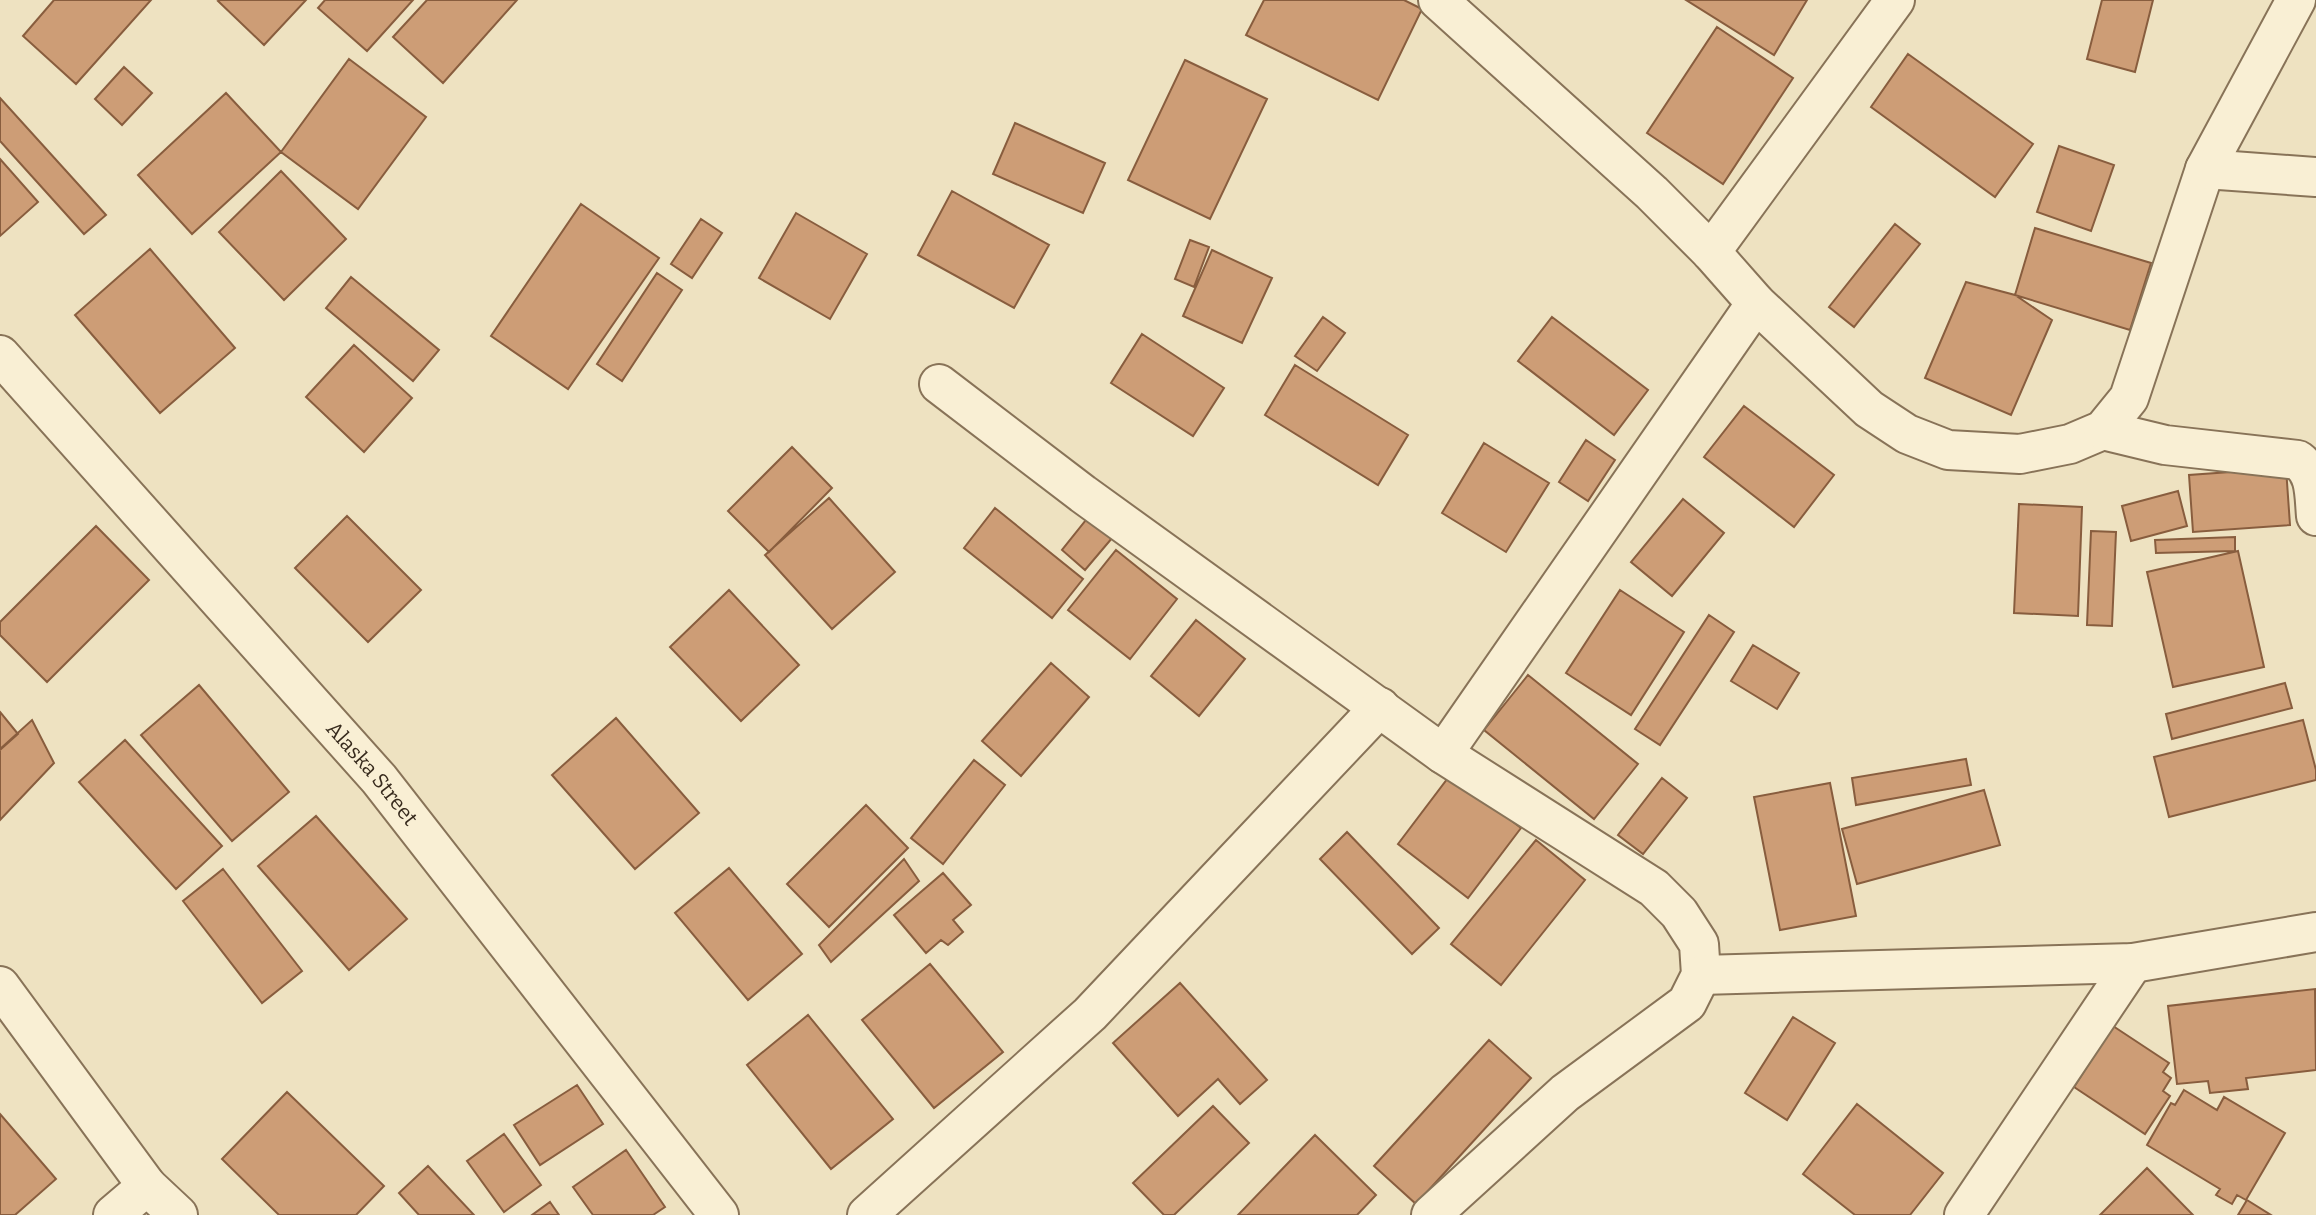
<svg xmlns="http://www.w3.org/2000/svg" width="2316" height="1215" font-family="Bitter,serif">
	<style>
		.building { fill: #cd9d76; stroke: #885d3e; stroke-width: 2 }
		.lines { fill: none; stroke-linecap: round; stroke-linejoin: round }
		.minor-casing { stroke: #887358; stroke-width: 42 }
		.minor { stroke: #f9efd4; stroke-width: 38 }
		.labels { text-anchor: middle; stroke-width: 5; stroke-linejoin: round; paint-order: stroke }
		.street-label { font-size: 21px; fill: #372a1d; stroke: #f6ecd0 }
	</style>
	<rect width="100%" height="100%" fill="#eee2c1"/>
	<!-- building -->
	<path class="building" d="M54,0H151L76,84L23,36Z
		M220,0H306L264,45L218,1Z
		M325,0H413L367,51L318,8Z
		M427,0H517L443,83L393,37Z
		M1264,0H1404L1422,9L1378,100L1246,35Z
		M1686,0H1807L1774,55Z
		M2102,0H2153L2135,72L2087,59Z
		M1717,27L1793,78L1723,184L1647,133Z
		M1908,54L2033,144L1995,197L1871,107Z
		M349,59L426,117L358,209L281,152Z
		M1185,60L1267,99L1210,219L1128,180Z
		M124,67L152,93L122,125L95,99Z
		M226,93L281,152L192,234L138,175Z
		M0,98L106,215L84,234L0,141Z
		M1015,123L1105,163L1083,213L993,174Z
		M2059,146L2114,165L2091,231L2037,212Z
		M0,159L38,202L0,236Z
		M281,171L346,239L284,300L219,232Z
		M952,191L1049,245L1014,308L918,255Z
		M581,204L659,258L568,389L491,336Z
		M796,213L867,254L830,319L759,278Z
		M701,219L722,233L692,278L671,264Z
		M1895,224L1920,244L1854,327L1829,307Z
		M2035,228L2151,263L2130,330L2015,295Z
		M1190,240L1209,247L1194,287L1175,279Z
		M150,249L235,348L160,413L75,315Z
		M1212,250L1272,278L1242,343L1183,316Z
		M657,273L682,290L622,381L597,364Z
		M351,277L439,350L413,381L326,308Z
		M1966,282L2015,295L2052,320L2011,415L1925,378Z
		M1323,317L1345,333L1317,371L1295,356Z
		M1552,317L1648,390L1614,435L1518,361Z
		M1142,334L1224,388L1193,436L1111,383Z
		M354,345L412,398L364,452L306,397Z
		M1295,365L1408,435L1378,485L1265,415Z
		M1744,406L1834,475L1794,527L1704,457Z
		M1586,440L1615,460L1588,501L1559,482Z
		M1484,443L1549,483L1506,552L1442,513Z
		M792,447L832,488L769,552L728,511Z
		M2286,468L2290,525L2193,532L2189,475Z
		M2178,491L2187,526L2131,541L2122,506Z
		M829,498L895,572L832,629L765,555Z
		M1683,499L1724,533L1672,596L1631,562Z
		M2019,504L2082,507L2078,616L2014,613Z
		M995,508L1083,579L1052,618L964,548Z
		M1094,510L1118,531L1085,570L1062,550Z
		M347,516L421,590L368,642L295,568Z
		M96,526L149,580L47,682L0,635V622Z
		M2091,531L2116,532L2112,626L2087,625Z
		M2235,537V551L2156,553L2155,540Z
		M1116,550L1177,599L1130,659L1068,610Z
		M2238,551L2264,667L2173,687L2147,572Z
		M729,590L799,665L741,721L670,647Z
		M1620,590L1684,632L1631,715L1566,673Z
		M1709,615L1734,632L1660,745L1635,729Z
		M1196,620L1245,659L1199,716L1151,676Z
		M1753,645L1799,673L1777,709L1731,681Z
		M1051,663L1089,697L1021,776L982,741Z
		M1528,675L1638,764L1594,819L1484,730Z
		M2285,683L2292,708L2172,739L2166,714Z
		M199,685L289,792L232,841L141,735Z
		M0,712L18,734L0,750Z
		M616,718L699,813L635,869L552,775Z
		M32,720L54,763L0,820V749Z
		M2303,720L2316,770V780L2169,817L2154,757Z
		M125,740L222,846L176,889L79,782Z
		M1966,759L1971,785L1856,805L1852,778Z
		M974,760L1005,785L943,864L911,838Z
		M1451,774L1521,828L1468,898L1398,844Z
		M1662,778L1687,798L1643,854L1618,835Z
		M1830,783L1856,916L1780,930L1754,797Z
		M1984,790L2000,845L1857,884L1842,829Z
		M866,805L908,848L829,927L787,884Z
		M316,816L407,919L349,970L258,866Z
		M1347,832L1439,928L1412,954L1320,859Z
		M1536,840L1585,880L1501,985L1451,944Z
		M904,859L919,881L831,962L819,945Z
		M729,868L802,954L748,1000L675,913Z
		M223,869L302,971L262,1003L183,901Z
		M943,873L971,905L953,920L963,932L948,945L941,940L926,953L894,915Z
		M930,964L1003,1052L934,1108L862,1020Z
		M1180,983L1267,1080L1240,1104L1218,1079L1178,1116L1113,1043Z
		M2315,989L2316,1070L2246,1078L2248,1089L2210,1093L2208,1081L2177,1084L2168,1006Z
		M808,1015L893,1119L831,1169L747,1065Z
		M1793,1017L1835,1043L1787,1120L1745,1093Z
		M2113,1026L2169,1063L2163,1072L2171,1078L2163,1091L2170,1096L2145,1134L2074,1087Z
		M1489,1040L1531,1078L1416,1204L1374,1166Z
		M577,1085L603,1124L540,1165L514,1125Z
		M2184,1090L2217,1110L2224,1097L2285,1133L2246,1200L2237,1195L2232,1204L2216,1195L2220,1189L2147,1145L2171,1103L2175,1105Z
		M287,1092L384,1186L356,1215H279L222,1159Z
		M1857,1104L1943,1173L1910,1215H1855L1803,1174Z
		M1213,1106L1249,1143L1174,1215H1164L1133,1183Z
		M0,1114L56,1179L15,1215H0Z
		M504,1134L541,1185L504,1212L467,1161Z
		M1315,1135L1376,1195L1357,1215H1238Z
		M626,1150L665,1207L653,1215H593L573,1187Z
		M428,1166L474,1215H419L399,1193Z
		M2147,1168L2193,1215H2100Z
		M2247,1200L2271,1215H2238Z
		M550,1202L559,1215H532Z"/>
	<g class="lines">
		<defs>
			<g id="minor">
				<path d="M1438,0L1652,193L1711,252L1756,303L1869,409L1907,434L1948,450L2020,454L2070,444L2103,430L2129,398L2205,169L2296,0"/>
				<path d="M2205,169L2316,177"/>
				<path d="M1711,252L1895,0"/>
				<path id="s1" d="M0,355L379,779L719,1215"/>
				<path d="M939,384L1083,494L1443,754L1654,888L1679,913L1699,944L1701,975L1687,1003L1565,1093L1431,1215"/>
				<path d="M2103,430L2165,445L2298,460C2316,474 2314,494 2316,516"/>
				<path d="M1443,754L1756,303"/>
				<path d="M1701,975L2133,963L2316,932"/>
				<path d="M0,986L147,1186"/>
				<path d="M113,1215L147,1186L178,1215"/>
				<path d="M867,1215L1090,1014L1380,707"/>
				<path d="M1964,1215L2133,963"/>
			</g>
		</defs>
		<!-- minor casing -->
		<use href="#minor" class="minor-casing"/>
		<!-- minor -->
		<use href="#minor" class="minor"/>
	</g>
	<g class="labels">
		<!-- street labels -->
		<g class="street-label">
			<text dy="7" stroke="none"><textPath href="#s1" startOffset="560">Alaska Street</textPath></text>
		</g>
	</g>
</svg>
